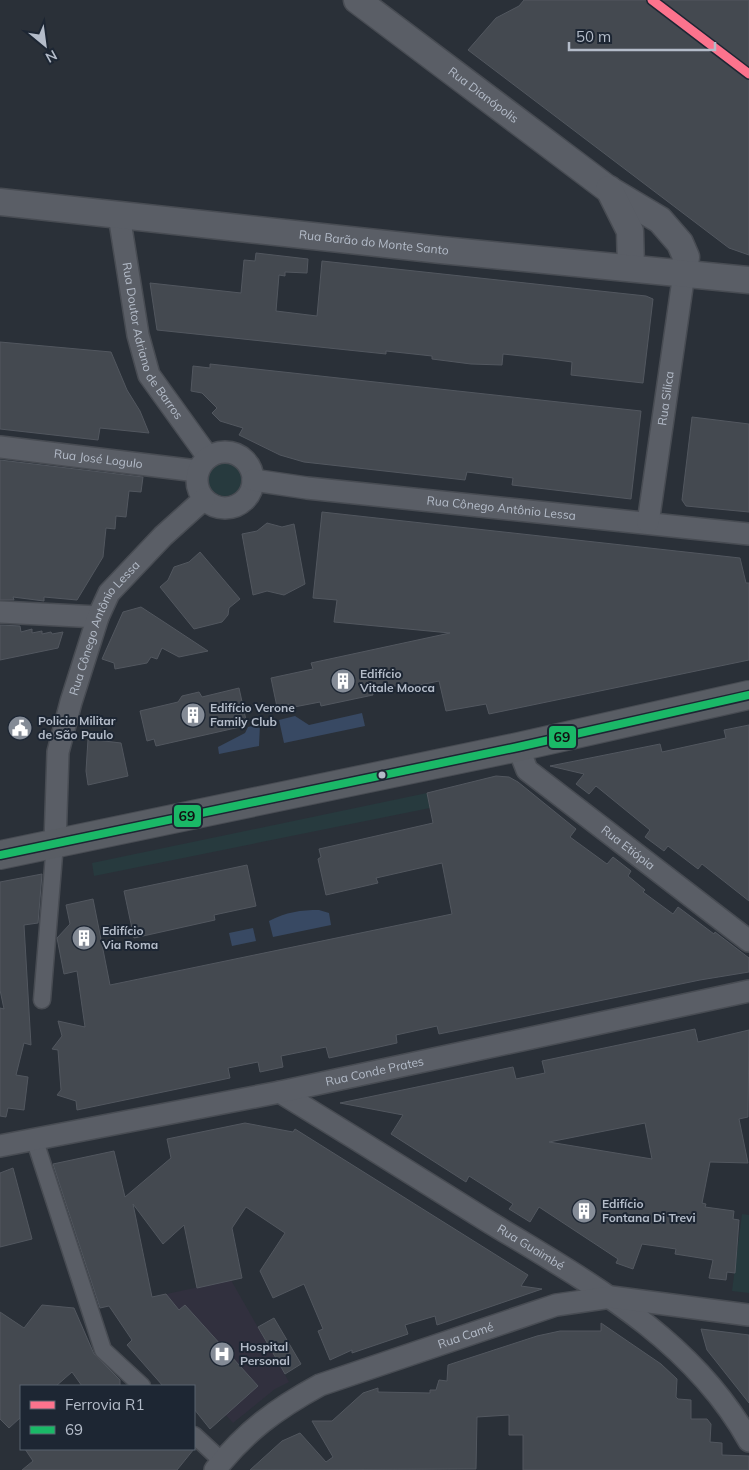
<svg xmlns="http://www.w3.org/2000/svg" width="749" height="1470" font-family="Mulish,sans-serif">
	<style>
		.medical { fill: #31303e }
		.green { fill: #273a3e }
		.water { fill: #384963 }
		.building { fill: #444950; stroke: #52575f; fill-rule: evenodd }
		.lines { fill: none; stroke-linecap: round; stroke-linejoin: round }
		.pedestrian-casing { stroke: #484c53; stroke-width: 19 }
		.minor-casing { stroke: #484c53; stroke-width: 24 }
		.tertiary-casing { stroke: #484c53; stroke-width: 29 }
		.secondary-casing { stroke: #484c53; stroke-width: 30 }
		.pedestrian { stroke: #5a5e66; stroke-width: 16 }
		.minor { stroke: #5a5e66; stroke-width: 21 }
		.tertiary { stroke: #5a5e66; stroke-width: 26 }
		.secondary { stroke: #595d64; stroke-width: 28 }
		.bus-1-casing { stroke: #1d2633; stroke-width: 11 }
		.bus-1 { stroke: #1ab867; stroke-width: 8 }
		.rail-1-casing { stroke: #1d2633; stroke-width: 12 }
		.rail-1 { stroke: #fc738d; stroke-width: 9 }
		.bus-dot { fill: #b4bcc9; stroke: #1d2633; stroke-width: 2 }
		.labels { text-anchor: middle; stroke-width: 4; stroke-linejoin: round; paint-order: stroke }
		.street-label { font-size: 12px; fill: #b4bcc9; stroke: #1d2633 }
		.poi-label { font-size: 12px; font-weight: bold; fill: #b4bcc9; stroke: #1d2633; text-anchor: start }
		.line-badge { stroke: #1d2633; stroke-width: 2 }
		.pale-badge-label { font-size: 14px; text-anchor: middle; font-weight: bold; fill: #111 }
	</style>
	<rect width="100%" height="100%" fill="#2a3038"/>
	<!-- medical -->
	<path class="medical" d="M231,1280L289,1382L275,1389L233,1423L125,1303Z"/>
	<!-- green -->
	<path class="green" d="M208 479a17 17 0 1 1 34 0a17 17 0 1 1-34 0Z
		M427,793L430,808L94,876L92,863Z
		M742,1214L749,1215V1293L732,1291Z"/>
	<!-- water -->
	<path class="water" d="M362,713L365,726L284,743L279,720L295,716L309,725Z
		M260,724L259,746L219,754L218,747L245,733L248,727Z
		M319,910L329,913L331,925L273,937L269,921C286,912 301,910 319,910Z
		M253,928L256,941L232,946L229,933Z"/>
	<!-- building -->
	<path class="building" d="M524,0H749V255L729,248L468,50L496,18L519,6Z
		M256,253L308,259L307,273L285,272V276L279,275L276,311L317,316L322,261L646,296L653,299L643,383L571,375L572,362L550,359L503,354L502,365L471,364L432,359V356L386,351V354L157,330L150,283L241,293L244,260L255,261Z
		M0,342L111,352L127,390L140,411L149,433L100,428L98,440L0,429Z
		M210,364L641,411L631,499L512,485L513,478L467,472L465,480L304,462L280,455L239,435L243,428L220,421L212,413L217,408L202,393L191,391L193,366L210,368Z
		M692,417L749,424V512L686,506L682,500Z
		M0,460L143,477L141,492L129,491L126,517L116,516L115,529L106,528L103,557L77,600L44,597V601L13,597L14,600H0Z
		M322,512L740,558L746,583H749V660L489,714L486,704L446,711L439,681L401,689L400,685L372,691L373,695L321,706L320,702L289,708V704L277,707L271,678L313,669L311,663L450,633L334,622L337,600L313,598Z
		M267,523L282,527L294,524L305,584L284,595L267,591L253,595L242,534L257,531Z
		M200,552L240,599L229,608L228,615L222,622L194,629L160,587L168,580L174,567L189,562Z
		M141,607L164,622L208,651L179,657L162,648L157,659L151,657L147,663L115,669L114,663L102,659L123,612Z
		M0,625L20,626L21,632L32,629V633L42,631V634L51,632L52,634L63,632L58,648L0,660Z
		M239,688L246,720L239,721L240,727L156,746L154,739L147,741L140,711L178,702L182,696L199,692L202,697Z
		M749,725V901L702,864L698,869L668,846L664,851L645,837L650,830L596,786L589,794L576,784L584,774L550,766L660,744L662,752L726,738L724,730Z
		M88,739L121,743L128,776L88,785L86,771Z
		M496,776L509,777L518,782L576,829L570,837L607,864L613,857L631,871L628,876L645,890L643,892L673,914L678,907L714,934L715,932L749,958V972L700,980L439,1034L437,1026L396,1035L397,1043L329,1058L326,1047L281,1056L283,1067L260,1072L258,1062L228,1068L230,1078L77,1110L76,1101L57,1095L61,1090L58,1050L52,1049L62,1036L58,1021L85,1027L77,971L64,974L57,938L70,924L66,905L93,899L110,985L452,914L442,863L376,878L378,883L326,895L318,859L321,857L319,849L433,823L427,793Z
		M247,865L256,906L214,915L215,920L134,938L124,891Z
		M42,874L38,923L24,925L31,1045L24,1043L16,1075L28,1077L24,1110L8,1108L6,1117L0,1116V1008L4,1009L0,990V882Z
		M695,1029L698,1042L749,1030L748,1117L739,1119L748,1163L710,1162L702,1203L706,1204L705,1207L734,1211L733,1219L739,1220L735,1273L727,1272L726,1280L709,1278L713,1260L675,1254L676,1249L642,1244L633,1269L616,1263L618,1259L539,1207L530,1222L509,1209L513,1204L469,1176L466,1182L391,1134L403,1115L340,1103L513,1067L516,1079L545,1073L542,1061ZM645,1123L652,1159L549,1142Z
		M245,1123L293,1132L295,1129L528,1275L521,1286L542,1289L437,1325L435,1316L405,1325L408,1334L352,1353V1350L330,1360L318,1331L323,1329L304,1284L273,1298L260,1271L285,1233L246,1207L232,1228L242,1278L197,1288L184,1225L163,1244L133,1204L152,1297L166,1294L179,1310L185,1305L258,1386L210,1429L194,1409V1386H163L127,1345L132,1340L109,1306L100,1308L53,1164L114,1151L125,1197L171,1158L167,1139Z
		M13,1168L32,1239L0,1247V1173Z
		M42,1305L74,1308L94,1354L120,1380V1386H82L72,1372L56,1386H21V1417L9,1428L0,1419V1312L24,1328Z
		M274,1318L301,1364L285,1374L258,1327Z
		M601,1323L661,1364L677,1379L676,1397L678,1399L691,1400V1419H707L711,1424L710,1442L722,1443V1455L749,1456V1470H523V1435H509V1415L477,1417L476,1469L250,1470L282,1441L300,1433L326,1462L333,1457L312,1421H332L363,1393L378,1388V1392L430,1393V1390H436L439,1380L447,1381L448,1365L537,1336L560,1331H601Z
		M701,1329L749,1335V1403L707,1350Z
		M25,1449H194L177,1470H22L33,1461Z"/>
	<g class="lines">
		<defs>
			<path id="pedestrian" d="M42,1000L55,843
				M35,1141L103,1350L142,1386
				M194,1435L222,1461"/>
			<g id="minor">
				<path id="s1" d="M119,215L138,335L149,375L208,457"/>
				<path id="s2" d="M0,447L197,471"/>
				<circle cx="225" cy="480" r="28"/>
				<path id="s3" d="M253,480L307,488L749,534"/>
				<path id="s4" d="M648,523L684,273"/>
				<path d="M0,612L98,617"/>
				<path id="s5" d="M518,747L527,770L749,941"/>
				<path id="s6" d="M55,843L58,752L71,702L98,617L109,593L163,536L204,499"/>
				<path id="s7" d="M280,1092C350,1135 419,1178 489,1222C586,1281 692,1338 749,1441"/>
				<path id="s8" d="M0,1146L280,1092L749,991"/>
				<path id="s9" d="M215,1470C246,1431 276,1409 320,1385L556,1305L611,1297L749,1315"/>
			</g>
			<g id="tertiary">
				<path id="s10" d="M357,0L608,189L660,220L680,243L686,257L684,273"/>
				<path d="M609,189L630,231L631,268"/>
				<path id="s11" d="M0,202L441,250L749,280"/>
			</g>
			<path id="secondary" d="M0,855L518,747L749,695"/>
		</defs>
		<!-- pedestrian casing -->
		<use href="#pedestrian" class="pedestrian-casing"/>
		<!-- minor casing -->
		<use href="#minor" class="minor-casing"/>
		<!-- tertiary casing -->
		<use href="#tertiary" class="tertiary-casing"/>
		<!-- secondary casing -->
		<use href="#secondary" class="secondary-casing"/>
		<!-- pedestrian -->
		<use href="#pedestrian" class="pedestrian"/>
		<!-- minor -->
		<use href="#minor" class="minor"/>
		<!-- tertiary -->
		<use href="#tertiary" class="tertiary"/>
		<!-- secondary -->
		<use href="#secondary" class="secondary"/>
		<defs>
			<path id="bus-1" d="M0,855L518,747L749,695"/>
		</defs>
		<!-- bus-1 casing -->
		<use href="#bus-1" class="bus-1-casing"/>
		<!-- bus-1 -->
		<use href="#bus-1" class="bus-1"/>
		<defs>
			<path id="rail-1" d="M652,0L749,74"/>
		</defs>
		<!-- rail-1 casing -->
		<use href="#rail-1" class="rail-1-casing"/>
		<!-- rail-1 -->
		<use href="#rail-1" class="rail-1"/>
	</g>
	<!-- icons -->
	<defs>
		<symbol id="building-disc" viewBox="-11 -11 22 22"><circle r="9.5" fill="#848b96" stroke="#1d2633"/><path d="M-4-6H4V6H1V3H-1V6H-4ZM-2.5-4.3h1.7v1.8h-1.7ZM.8-4.3h1.7v1.8H.8ZM-2.5-1h1.7V.8h-1.7ZM.8-1h1.7V.8H.8Z" fill="#fff"/></symbol>
		<symbol id="civic-disc" viewBox="-11 -11 22 22"><circle r="9.5" fill="#848b96" stroke="#1d2633"/><path d="M-.6-6.5H3V-4.5H.6V-3L4-1V1h2V6H-6V1h2V-1L-.6-3ZM-1.2 2.5V6h2.4V2.5Z" fill="#fff"/></symbol>
		<symbol id="hospital-disc" viewBox="-11 -11 22 22"><circle r="9.5" fill="#848b96" stroke="#1d2633"/><path d="M-5-5h3v3.5h4V-5h3V5h-3V1.5h-4V5h-3Z" fill="#fff"/></symbol>
	</defs>
	<g fill-rule="evenodd">
		<use href="#building-disc" x="329" y="667" width="28" height="28"/>
		<use href="#building-disc" x="179" y="701" width="28" height="28"/>
		<use href="#civic-disc" x="6" y="714" width="28" height="28"/>
		<use href="#building-disc" x="70" y="924" width="28" height="28"/>
		<use href="#building-disc" x="570" y="1197" width="28" height="28"/>
		<use href="#hospital-disc" x="208" y="1340" width="28" height="28"/>
	</g>
	<!-- markers -->
	<circle class="bus-dot" cx="382" cy="775" r="4.5"/>
	<g class="labels">
		<!-- street labels -->
		<g class="street-label">
			<text dy="4" stroke="none"><textPath href="#s10" startOffset="158">Rua Dianópolis</textPath></text>
			<text dy="4" stroke="none"><textPath href="#s11" startOffset="376">Rua Barão do Monte Santo</textPath></text>
			<text dy="4" stroke="none"><textPath href="#s1" startOffset="132">Rua Doutor Adriano de Barros</textPath></text>
			<text dy="4" stroke="none"><textPath href="#s4" startOffset="126">Rua Silica</textPath></text>
			<text dy="4" stroke="none"><textPath href="#s2" startOffset="99">Rua José Logulo</textPath></text>
			<text dy="4" stroke="none"><textPath href="#s3" startOffset="250">Rua Cônego Antônio Lessa</textPath></text>
			<text dy="4" stroke="none"><textPath href="#s6" startOffset="225">Rua Cônego Antônio Lessa</textPath></text>
			<text dy="4" stroke="none"><textPath href="#s5" startOffset="152">Rua Etiópia</textPath></text>
			<text dy="4" stroke="none"><textPath href="#s8" startOffset="382">Rua Conde Prates</textPath></text>
			<text dy="4" stroke="none"><textPath href="#s7" startOffset="295">Rua Guaimbé</textPath></text>
			<text dy="4" stroke="none"><textPath href="#s9" startOffset="290">Rua Camé</textPath></text>
		</g>
		<!-- poi labels -->
		<g class="poi-label">
			<text x="360" y="678">Edifício<tspan x="360" dy="14">Vitale Mooca</tspan></text>
			<text x="210" y="712">Edifício Verone<tspan x="210" dy="14">Family Club</tspan></text>
			<text x="38" y="725">Policia Militar<tspan x="38" dy="14">de São Paulo</tspan></text>
			<text x="102" y="935">Edifício<tspan x="102" dy="14">Via Roma</tspan></text>
			<text x="602" y="1208">Edifício<tspan x="602" dy="14">Fontana Di Trevi</tspan></text>
			<text x="240" y="1351">Hospital<tspan x="240" dy="14">Personal</tspan></text>
		</g>
	</g>
	<g class="line-badge">
		<rect x="548" y="725" width="29" height="24" rx="5" fill="#1ab867"/>
		<rect x="173" y="804" width="29" height="24" rx="5" fill="#1ab867"/>
	</g>
	<g class="pale-badge-label">
		<text x="562" y="742">69</text>
		<text x="187" y="821">69</text>
	</g>
	<!-- legend -->
	<rect x="20" y="1385" width="175" height="65" fill="#1d2633" stroke="#59626f"/>
	<rect x="30" y="1401" width="25" height="8" fill="#fc738d" stroke="#59626f"/>
	<text x="65" y="1410" font-size="15" fill="#b4bcc9">Ferrovia R1</text>
	<rect x="30" y="1426" width="25" height="8" fill="#1ab867" stroke="#59626f"/>
	<text x="65" y="1435" font-size="15" fill="#b4bcc9">69</text>
	<!-- north arrow -->
	<g transform="translate(45 45) rotate(151)" stroke="#1d2633" stroke-width="4" paint-order="stroke">
	<path d="M0-4L9 19L0 12L-9 19Z" fill="#b4bcc9"/>
	<text y="-8" font-size="14" font-weight="bold" text-anchor="middle" fill="#b4bcc9">N</text>
	</g>
	<!-- scale -->
	<path d="M569 42v8h146v-8" fill="none" stroke="#b4bcc9" stroke-width="2.5"/>
	<text x="576" y="42" font-size="15" fill="#b4bcc9" stroke="#1d2633" stroke-width="4" paint-order="stroke">50 m</text>
</svg>
